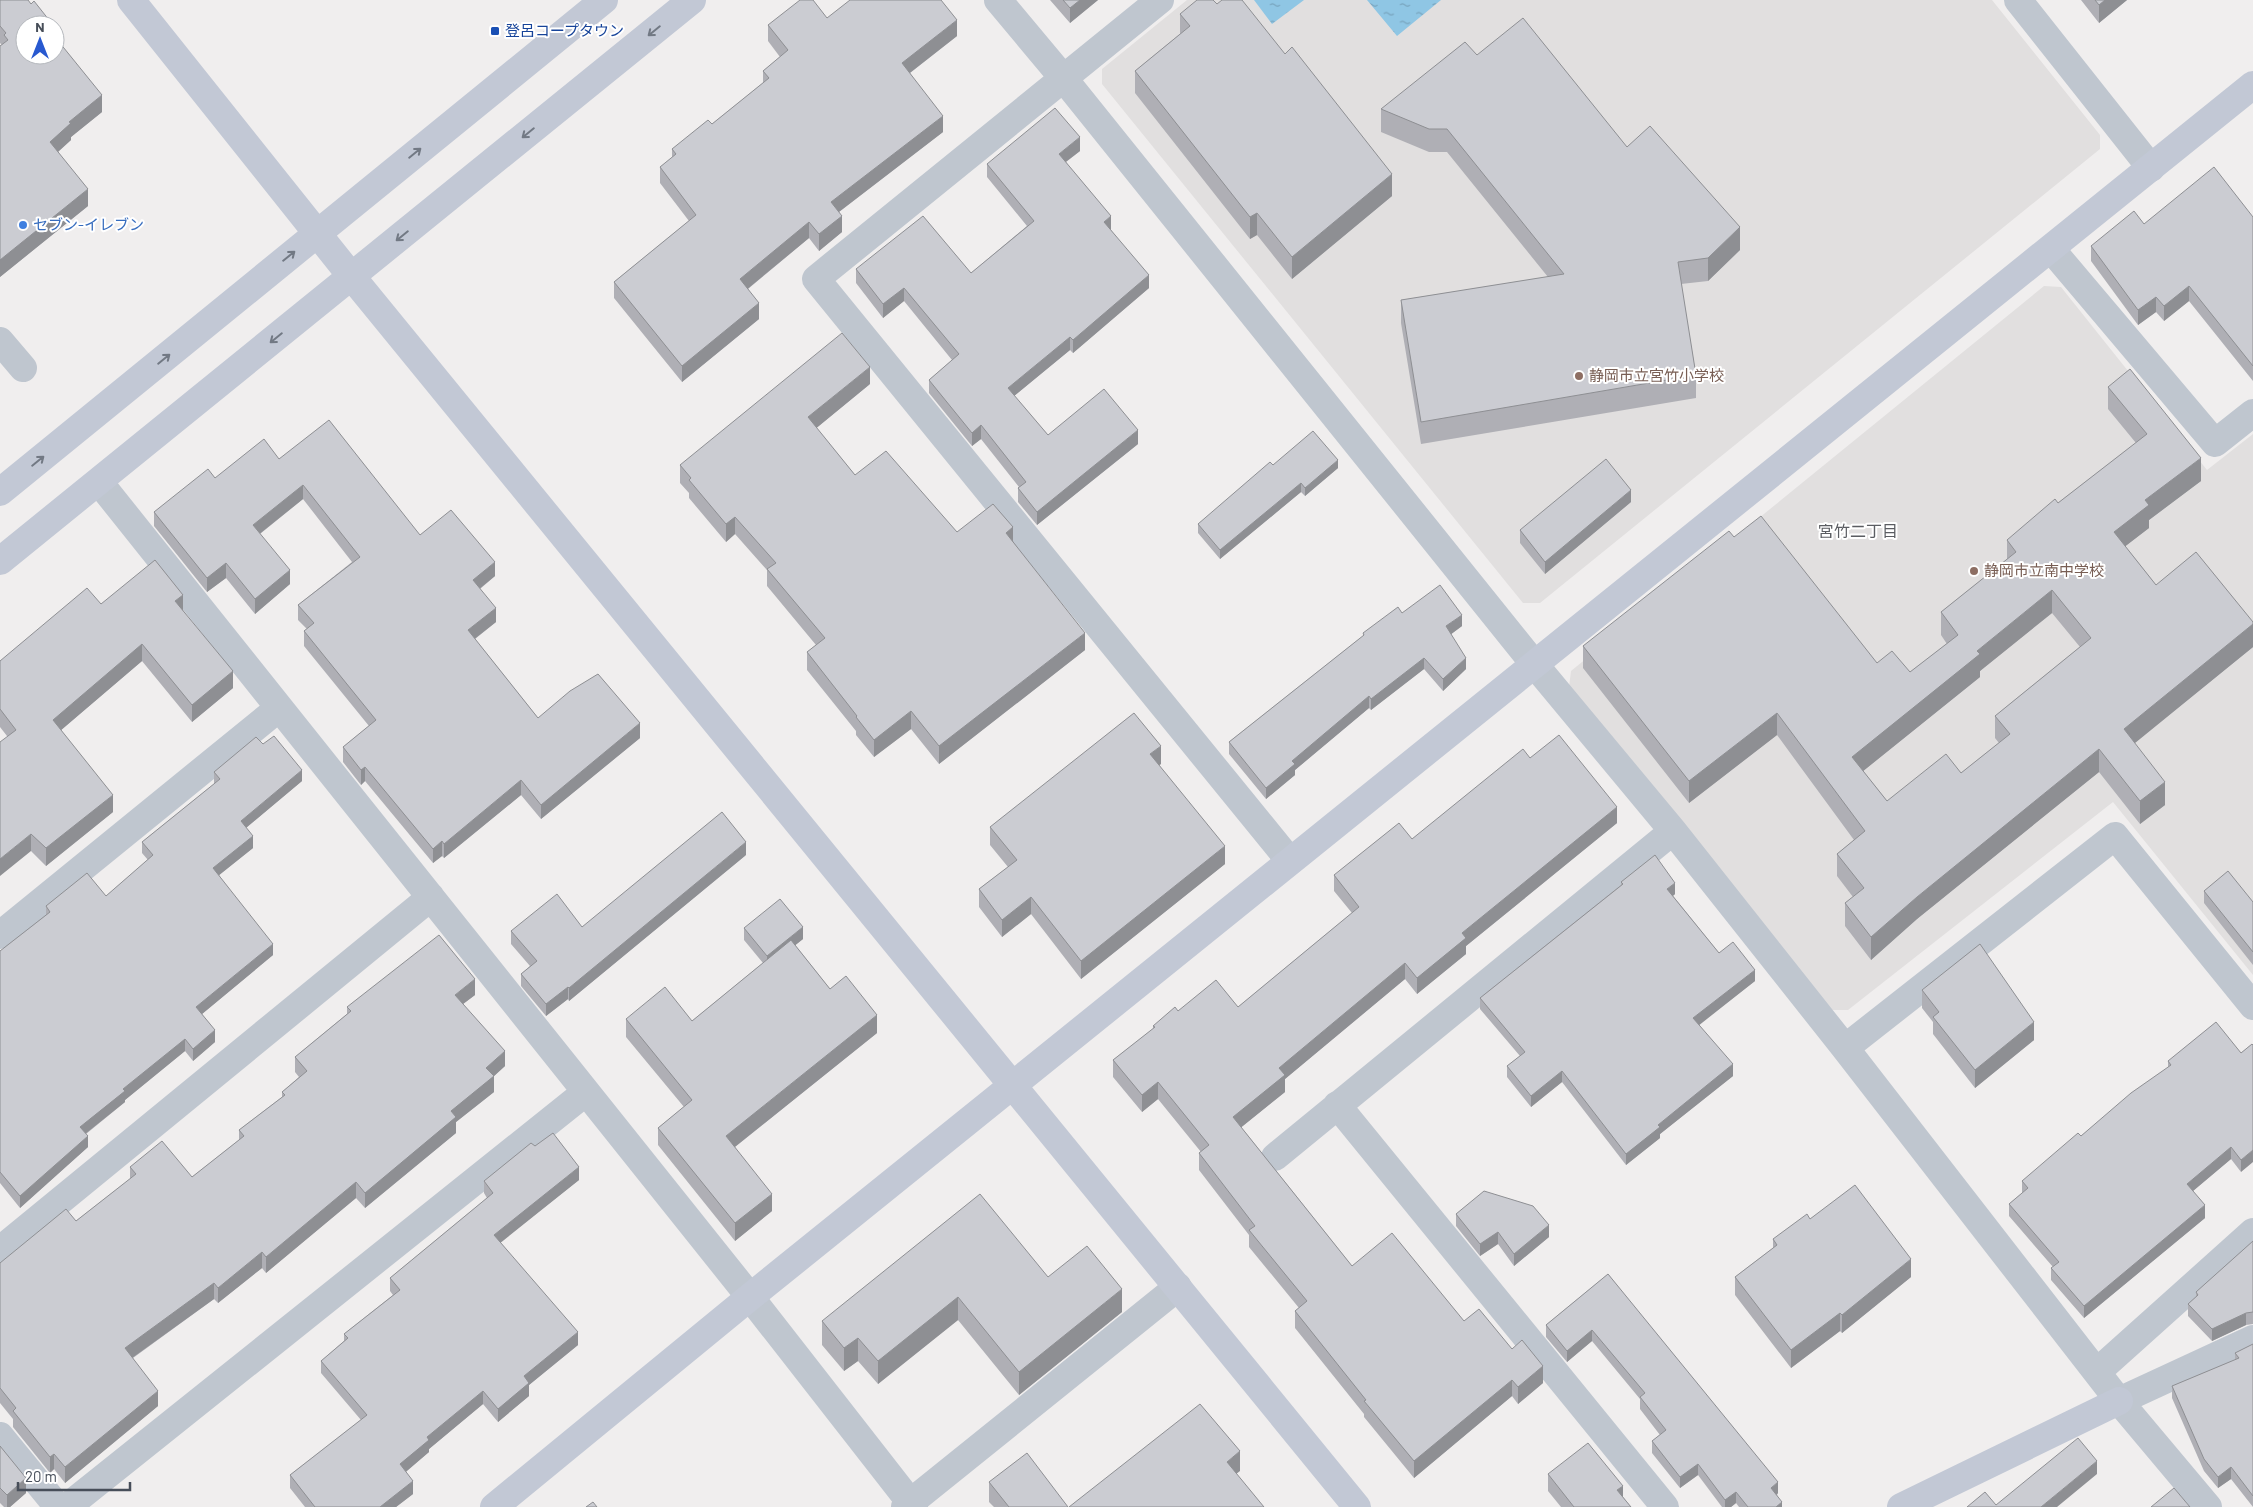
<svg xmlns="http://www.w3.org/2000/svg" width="2253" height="1507" font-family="Barlow,'Noto Sans JP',sans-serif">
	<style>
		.education { fill: #e1dfdf }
		.water { fill: url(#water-ripples) }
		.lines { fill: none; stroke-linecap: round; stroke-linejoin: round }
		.street { stroke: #bfc6cf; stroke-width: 28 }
		.secondary { stroke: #c2c8d5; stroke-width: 28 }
		.wall { fill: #afafb5; fill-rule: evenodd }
		.shaded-wall { fill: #8e8f93 }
		.building { fill: #cbccd2; stroke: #8e8f93; fill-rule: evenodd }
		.oneway { stroke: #727984 }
		.transit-dot { fill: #1a4fb4; stroke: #fff; stroke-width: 2 }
		.shop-dot { fill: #3f7fe0; stroke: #fff; stroke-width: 2 }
		.education-dot { fill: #8d6e63; stroke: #fff; stroke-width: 2 }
		.labels { text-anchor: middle; stroke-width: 4; stroke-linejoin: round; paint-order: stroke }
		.transit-label { font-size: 15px; fill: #164399; stroke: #fff; text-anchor: start }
		.shop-label { font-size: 15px; fill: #366cbe; stroke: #fff; text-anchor: start }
		.education-label { font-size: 15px; fill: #785e54; stroke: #fff; text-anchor: start }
		.neighbourhood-label { font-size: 16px; fill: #5b5d62; stroke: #fff }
	</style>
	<defs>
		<pattern id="water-ripples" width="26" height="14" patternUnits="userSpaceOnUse" patternTransform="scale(1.25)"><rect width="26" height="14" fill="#8fc6e4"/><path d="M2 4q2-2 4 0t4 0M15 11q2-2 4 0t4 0" fill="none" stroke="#77a3bc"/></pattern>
	</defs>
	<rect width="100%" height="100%" fill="#f0eeee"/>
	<!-- education -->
	<path class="education" d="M1187,0H1992L2100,135V149L1540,603H1523L1102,84V69Z
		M2044,286L2061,287L2207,470L2253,434V975L2113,802L1848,1010H1832L1569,687L1571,671Z"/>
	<!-- water -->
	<path class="water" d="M1254,0H1304L1272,24Z
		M1367,0H1441L1397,36Z"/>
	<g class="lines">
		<!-- street -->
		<path class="street" d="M998,0L1064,79L1535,665L1673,831L1845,1048L2119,1401L2208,1507
			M1160,0L816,279L1290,861
			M2018,0L2151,168
			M2051,249L2215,443L2253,413
			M0,341L23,368
			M99,482L750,1297L914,1507
			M0,935L279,708
			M1845,1048L2115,836L2253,1006
			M1337,1105L1665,1507
			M1275,1157L1673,831
			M0,1250L431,897
			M2098,1371L2253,1232
			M2119,1401L2253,1339
			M0,1436L58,1507
			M67,1507L586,1092
			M905,1507L1178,1287"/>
		<!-- secondary -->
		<path class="secondary" d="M131,0L352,277L1357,1507
			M0,492L604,0
			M0,561L692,0
			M494,1507L750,1297L2253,85
			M1901,1507L2119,1401"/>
	</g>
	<!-- wall -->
	<path class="wall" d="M0,0L55,38L102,112L71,137V140L58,152L88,206L0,277V46L2,45L0,43Z
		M1050,0H1098L1070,23Z
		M2081,0H2127L2099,23Z
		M1180,14L1392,196L1292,279L1257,235L1250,239L1135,93V71L1180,34Z
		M827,18L957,36L910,73L943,132L839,212L842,232L819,251L809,238L748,289L759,319L682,382L614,298V282L689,221L660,183V167L672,158V149L712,124L763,83V71L780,57L768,41V25Z
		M1477,55L1627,147L1740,250L1708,281L1681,284L1696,375V398L1421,444L1401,323V300L1548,277L1447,152H1429L1381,132V109Z
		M1080,151L1066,162L1111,229V230L1149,288L1073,353L1070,350L1014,396L1048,435L1138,444L1037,525L1018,502V488L1019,487L981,439L972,446L929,393V380L952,360L904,301L883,318L856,283V269L971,273L1027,226L987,177V164Z
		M2253,217V381L2189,301L2164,321L2156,312L2138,325L2091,261V246L2144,224Z
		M870,384L816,428L855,475L957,532L1013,541L1085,650L939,764L911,729L874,757L856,735V731L807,670V652L816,645L767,586V570L735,534L726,542L689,498V493L680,483V465Z
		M2108,387L2201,481L2149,520V528L2125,546L2156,585L2253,622V647L2134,743L2165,805L2140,824L2099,772L1917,919L1871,960L1845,926V903L1853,897L1837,876V854L1854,840L1777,735L1689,803L1583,668V646L1734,537L1877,663L1910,672L1947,644L1941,635V612L2007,560V540L2058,503L2136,443L2108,409ZM2052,613L2080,647L1995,716V738L1999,743L1961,773L1887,801L1863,771L1980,677V671Z
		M279,459L495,576L480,589L496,622L475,639L538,718L640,738L541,819L521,795L444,858L442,856L433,863L365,781L361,785L343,762V747L369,726L304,646V631L307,629L298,620V605L352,562L303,499L260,534L290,584L255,614L226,578L207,592L154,526V512L215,478Z
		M1273,465L1338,468L1305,496L1301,492L1220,559L1198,533V524Z
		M1631,502L1545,574L1520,543V530Z
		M101,604L183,610L233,688L192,722L142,661L61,730L113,812L46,866L31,851L7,736L0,727V661Z
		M1402,613L1462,626L1451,634L1466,669L1443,691L1424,669L1371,710L1369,708L1295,770V775L1266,799L1229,754V742L1363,636V633Z
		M263,744L302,781L246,828L253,848L219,875L273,955L202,1014L215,1042L193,1061L185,1051L125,1100V1102L86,1134L88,1147L20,1208L0,1183V951L46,915V906L106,896L148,860L142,853V842L214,784V772Z
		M1530,758L1617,823L1466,946V954L1417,994L1405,979L1285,1079V1092L1241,1127L1352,1266L1464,1321L1512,1349L1543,1383L1518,1404L1512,1396L1414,1478L1364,1417V1414L1295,1328V1311L1299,1308L1249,1247V1235L1199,1170V1153L1201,1152L1158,1099L1142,1112L1113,1077V1060L1153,1029V1026L1178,1011L1238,1007L1352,913L1334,891V875L1412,839Z
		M1161,764L1159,765L1225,864L1081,979L1031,914L1002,937L979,907V889L1008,867L990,845V827Z
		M746,855L569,1001L568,999L546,1016L521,986V974L530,966L511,944V931L582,927Z
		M1621,882L1675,894L1673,896L1719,953L1755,981L1698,1025L1733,1076L1660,1134V1138L1626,1165L1562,1082L1531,1107L1507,1077V1066L1520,1056L1480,1009V998L1621,885Z
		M2204,891L2253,902V965L2204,903Z
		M744,928L803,939L795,945L830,989L877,1033L735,1147L772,1211L735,1241L658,1145V1128L684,1107L626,1037V1019L692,1021L763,963L744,940Z
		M1922,990L2034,1040L1975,1088L1933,1034V1022L1922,1008Z
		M475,995L463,1004L505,1066L494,1076V1092L456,1122V1133L365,1208L356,1198L266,1273L262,1268L218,1303L214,1299L133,1358L158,1406L65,1483L54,1469L50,1473L13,1427V1419L0,1403V1263L76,1221L130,1179V1167L192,1177L239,1140V1130L282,1097V1092L299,1077L295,1072V1057L347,1014V1007Z
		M2252,1044L2241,1172L2231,1159L2193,1191L2205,1218L2084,1318L2051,1280V1268L2053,1267L2009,1216V1204L2022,1193V1181L2081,1136L2168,1068V1061L2241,1053Z
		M579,1180L500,1242L578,1345L529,1385V1396L498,1422L483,1404L429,1449V1452L405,1472L413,1494L396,1507H305L290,1488V1475L361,1420L321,1373V1361L344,1341V1334L393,1295L390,1291V1278L487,1198L484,1193V1181Z
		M1456,1214L1549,1237L1514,1266L1498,1244L1480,1256L1456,1226Z
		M1810,1219L1911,1277L1842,1333L1840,1331L1791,1368L1735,1295V1277L1773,1248V1239Z
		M2253,1241V1324L2246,1325L2212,1341L2188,1316V1304L2196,1297V1292Z
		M1608,1274L1778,1493L1777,1495L1782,1507H1739L1736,1503L1731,1507H1722L1698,1475L1680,1488L1652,1453V1441L1660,1435L1640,1409V1399L1592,1341L1567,1362L1546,1337V1325Z
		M1048,1277L1122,1312L1019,1395L958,1320L878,1384L858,1361L844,1371L822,1345V1321Z
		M2253,1344V1507L2231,1479L2218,1488L2204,1471L2172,1398V1386L2235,1360V1353Z
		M0,1446L26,1493L10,1507H4L0,1503Z
		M1548,1474L1623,1497L1631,1507H1561L1548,1491Z
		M989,1482L1068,1507H994L989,1502Z"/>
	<!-- shaded-wall -->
	<path class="shaded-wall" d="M1080,0H1098L1070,23V8Z
		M2105,0H2127L2099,23V5Z
		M957,20V36L902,79V63Z
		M102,95V112L71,137V140L50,159V142L69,122Z
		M943,116V132L831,218V202Z
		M1080,137V151L1059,167V154Z
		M1392,174V196L1292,279V257Z
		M88,189V206L0,277V260Z
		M1257,213V235L1250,239V217Z
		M842,216V232L819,251V234Z
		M1111,216V229L1104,235V222Z
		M809,222V238L740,295V279Z
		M1740,227V250L1708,281V258Z
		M1149,275V288L1073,353V340Z
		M2189,286V301L2164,321V306Z
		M904,288V301L883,318V304Z
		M2156,297V312L2138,325V310Z
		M759,303V319L682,382V366Z
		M1070,337V350L1008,401V388Z
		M870,367V384L808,435V417Z
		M981,425V439L972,446V433Z
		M1138,430V444L1037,525V512Z
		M2201,458V481L2149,520V528L2114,555V532L2145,500Z
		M1338,460V468L1305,496V488Z
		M1301,483V492L1220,559V550Z
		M303,485V499L253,539V525Z
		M1631,490V502L1545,574V562Z
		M735,517V534L726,542V524Z
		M1013,527V545L1006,533Z
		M495,562V576L473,594V580Z
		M226,563V578L207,592V578Z
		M290,570V584L255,614V599Z
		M2052,590V613L1980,671V677L1852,780V757L1977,651Z
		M183,595V612L175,601Z
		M496,608V622L468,644V630Z
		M1462,615V626L1446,638V626Z
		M2253,624V647L2124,752V729Z
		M1085,633V650L939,764V746Z
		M142,644V661L53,737V720Z
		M1424,658V669L1371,710V699Z
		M1466,658V669L1443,691V679Z
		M233,671V688L192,722V705Z
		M1369,696V708L1295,770V775L1266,799V788L1292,761Z
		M911,711V729L874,757V740Z
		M1777,713V735L1689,803V781Z
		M640,723V738L541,819V805Z
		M1161,746V764L1150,772V754Z
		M2099,749V772L1917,919L1871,960V937L1917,897Z
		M365,767V781L361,785V770Z
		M302,770V781L241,832V821Z
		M521,780V795L444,858V844Z
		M2165,782V805L2140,824V801Z
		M113,795V812L46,866V848Z
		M1617,807V823L1466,946V954L1417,994V978L1462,933Z
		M31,834V851L0,876V859Z
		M253,836V848L213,880V868Z
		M442,841V856L433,863V849Z
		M746,842V855L569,1001V988Z
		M1225,846V864L1081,979V961Z
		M1675,883V894L1667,901V889Z
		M1031,897V914L1002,937V920Z
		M803,927V939L767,968V956Z
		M273,944V955L196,1019V1007Z
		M1405,963V979L1285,1079V1092L1233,1134V1117L1279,1068Z
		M1755,970V981L1693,1030V1018Z
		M475,979V995L455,1010V995Z
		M568,987V999L546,1016V1004Z
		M877,1015V1033L726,1154V1136Z
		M2034,1022V1040L1975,1088V1070Z
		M215,1030V1042L193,1061V1049Z
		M185,1039V1051L125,1100V1102L80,1138V1127L123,1089Z
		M505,1051V1066L493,1077L494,1076V1092L456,1122V1133L365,1208V1193L451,1111L486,1068Z
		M1733,1064V1076L1660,1134V1138L1626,1165V1154L1658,1125Z
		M1562,1071V1082L1531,1107V1096Z
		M1158,1082V1099L1142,1112V1095Z
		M88,1136V1147L20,1208V1196Z
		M2231,1147V1159L2187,1196V1184Z
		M2253,1150V1162L2241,1172V1160Z
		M579,1167V1180L494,1248V1235Z
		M356,1182V1198L266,1273V1257Z
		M772,1194V1211L735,1241V1223Z
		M2205,1205V1218L2084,1318V1306Z
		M1549,1225V1237L1514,1266V1254Z
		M1498,1232V1244L1480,1256V1244Z
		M262,1252V1268L218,1303V1288Z
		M1911,1259V1277L1842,1333V1315Z
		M214,1283V1299L125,1363V1348Z
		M1122,1289V1312L1019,1395V1372Z
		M958,1297V1320L878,1384V1361Z
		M1840,1313V1331L1791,1368V1350Z
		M2246,1313V1325L2212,1341V1329Z
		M1592,1330V1341L1567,1362V1351Z
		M578,1332V1345L529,1385V1396L498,1422V1409L524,1376Z
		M858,1338V1361L844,1371V1348Z
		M1543,1366V1383L1518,1404V1387Z
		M1512,1380V1396L1414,1478V1461Z
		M158,1391V1406L65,1483V1467Z
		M483,1391V1404L429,1449V1452L400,1477V1464L427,1437Z
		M1240,1451V1471L1227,1481V1462Z
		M54,1454V1469L50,1473V1457Z
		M2097,1461V1474L2057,1507H2041Z
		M1698,1464V1475L1680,1488V1477Z
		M2231,1467V1479L2218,1488V1477Z
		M26,1478V1493L10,1507H7V1495Z
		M413,1481V1494L396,1507H380Z
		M1778,1482V1493L1771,1500V1488Z
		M1623,1486V1502L1617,1490Z
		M1736,1492V1503L1731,1507H1725V1500Z
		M1782,1502V1507H1776Z"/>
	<!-- building -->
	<path class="building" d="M0,0H28L31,4L34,1L53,25H25V55H55V37L102,95L69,122L71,123L50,142L88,189L0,260V46L8,40L4,35L6,33L0,26Z
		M800,0H813L827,18L850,0H941L957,20L902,63L943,116L831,202L842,216L819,234L809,222L740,279L759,303L682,366L614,282L696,215L660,167L676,154L672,149L708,120L712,124L769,78L763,71L788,50L768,25Z
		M1063,0H1080L1070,8Z
		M1197,0H1213L1217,4L1222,0H1242L1285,54L1292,47L1392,174L1292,257L1257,213L1250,217L1135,71L1190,26L1180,14Z
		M2095,0H2105L2099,5Z
		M1523,18L1627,147L1650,126L1740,227L1708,258L1678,262L1696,375L1421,422L1401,300L1564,274L1447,129H1429L1381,109L1465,42L1477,55Z
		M1055,108L1080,137L1059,154L1111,216L1104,222L1149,275L1073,340L1070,337L1008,388L1048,435L1104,389L1138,430L1037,512L1018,488L1026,482L981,425L972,433L929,380L959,354L904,288L883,304L856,269L923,216L971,273L1034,221L987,164Z
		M2214,167L2253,217V366L2189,286L2164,306L2156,297L2138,310L2091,246L2134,211L2144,224Z
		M842,333L870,367L808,417L855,475L886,451L957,532L993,504L1013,527L1006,533L1085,633L939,746L911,711L874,740L856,717L857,716L807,652L825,638L767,569L776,563L735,517L726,524L689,480L691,478L680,465Z
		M2130,369L2201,458L2145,500L2149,505L2114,532L2156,585L2196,552L2253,622V624L2124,729L2165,782L2140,801L2099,749L1917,897L1871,937L1845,903L1864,888L1837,854L1865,831L1777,713L1689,781L1583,646L1729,531L1734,537L1761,516L1877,663L1892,651L1910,672L1958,635L1941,612L2016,552L2007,540L2055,499L2058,503L2147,434L2108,387ZM2052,590L2091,638L1995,716L2010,734L1961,773L1946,754L1887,801L1852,757L1980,654L1977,651Z
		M329,420L420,535L451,510L495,562L473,580L496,608L468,630L538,718L570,691L598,674L640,723L541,805L521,780L444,844L442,841L433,849L365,767L361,770L343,747L376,720L304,631L314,623L298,605L360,557L303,485L253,525L290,570L255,599L226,563L207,578L154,512L208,469L215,478L264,439L279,459Z
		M1313,431L1338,460L1305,488L1301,483L1220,550L1198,524L1270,462L1273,465Z
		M1606,459L1631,490L1545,562L1520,530Z
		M155,560L183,595L175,601L233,671L192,705L142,644L53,720L113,795L46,848L31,834L0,859V742L16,730L0,709V661L87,588L101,604Z
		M1440,585L1462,615L1446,626L1466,658L1443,679L1424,658L1371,699L1369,696L1292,761L1295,764L1266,788L1229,742L1364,635L1363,633L1398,607L1402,613Z
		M1134,713L1161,746L1150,754L1225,846L1081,961L1031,897L1002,920L979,889L1017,860L990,827Z
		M1559,735L1617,807L1462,933L1466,938L1417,978L1405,963L1279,1068L1285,1075L1233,1117L1352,1266L1392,1233L1464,1321L1479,1309L1512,1349L1522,1340L1543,1366L1518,1387L1512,1380L1414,1461L1364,1401L1366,1400L1295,1311L1307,1301L1249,1230L1255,1226L1199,1153L1209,1145L1158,1082L1142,1095L1113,1060L1155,1027L1153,1026L1175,1007L1178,1011L1216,980L1238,1007L1359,907L1334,875L1399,823L1412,839L1523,749L1530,758Z
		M274,736L302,770L241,821L253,836L213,868L273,944L196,1007L215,1030L193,1049L185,1039L123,1089L125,1091L80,1127L88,1136L20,1196L0,1172V951L50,912L46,906L87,873L106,896L153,855L142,842L220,779L214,772L256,737L263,744Z
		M722,812L746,842L569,988L568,987L546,1004L521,974L537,961L511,931L557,894L582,927Z
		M1655,855L1675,883L1667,889L1719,953L1733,942L1755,970L1693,1018L1733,1064L1658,1125L1660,1127L1626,1154L1562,1071L1531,1096L1507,1066L1525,1052L1480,998L1623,884L1621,882Z
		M2228,871L2253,902V952L2204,891Z
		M780,899L803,927L767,956L744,928Z
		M439,935L475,979L455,995L505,1051L486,1068L494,1076L451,1111L456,1117L365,1193L356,1182L266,1257L262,1252L218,1288L214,1283L125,1348L158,1391L65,1467L54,1454L50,1457L13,1411L16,1408L0,1388V1263L66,1209L76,1221L136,1174L130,1167L162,1141L192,1177L244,1136L239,1130L285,1095L282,1092L307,1071L295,1057L351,1011L347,1007Z
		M791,940L830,989L846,976L877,1015L726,1136L772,1194L735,1223L658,1128L692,1100L626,1019L665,987L692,1021Z
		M1980,944L2034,1022L1975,1070L1933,1017L1939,1012L1922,990Z
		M2216,1022L2241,1053L2252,1044L2253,1045V1150L2241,1160L2231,1147L2187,1184L2205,1205L2084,1306L2051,1268L2059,1262L2009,1204L2028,1188L2022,1181L2078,1133L2081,1136L2131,1093L2171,1065L2168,1061Z
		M553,1133L579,1167L494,1235L578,1332L524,1376L529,1383L498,1409L483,1391L427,1437L429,1440L400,1464L413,1481L380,1507H315L290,1475L367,1415L321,1361L348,1338L344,1334L400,1290L390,1278L493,1193L484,1181L531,1143L535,1146Z
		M1855,1185L1911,1259L1842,1315L1840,1313L1791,1350L1735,1277L1777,1245L1773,1239L1807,1214L1810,1219Z
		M1484,1191L1533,1206L1549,1225L1514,1254L1498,1232L1480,1244L1456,1214Z
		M980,1194L1048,1277L1087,1246L1122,1289L1019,1372L958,1297L878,1361L858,1338L844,1348L822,1321Z
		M2253,1241V1312L2246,1313L2212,1329L2188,1304L2198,1295L2196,1292Z
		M1608,1274L1778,1482L1771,1488L1782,1502L1776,1507H1748L1736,1492L1725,1500L1698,1464L1680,1477L1652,1441L1666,1430L1640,1397L1645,1393L1592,1330L1567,1351L1546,1325Z
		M2253,1344V1496L2231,1467L2218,1477L2204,1459L2172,1386L2239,1358L2235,1353Z
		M1200,1404L1240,1451L1227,1462L1264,1507H1069Z
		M2078,1438L2097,1461L2041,1507H1967L1985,1492L1996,1505Z
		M1588,1443L1623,1486L1617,1490L1631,1507H1574L1548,1474Z
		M0,1446L26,1478L7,1495L0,1488Z
		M1027,1453L1068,1507H1009L989,1482Z
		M2174,1488L2190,1507H2151Z
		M593,1502L597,1507H586Z"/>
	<!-- one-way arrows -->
	<defs><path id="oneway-shaft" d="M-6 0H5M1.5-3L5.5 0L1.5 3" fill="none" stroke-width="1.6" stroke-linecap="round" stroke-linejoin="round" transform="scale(1.25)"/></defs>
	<g class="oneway">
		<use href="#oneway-shaft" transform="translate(654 31) rotate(141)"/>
		<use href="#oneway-shaft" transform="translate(528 133) rotate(141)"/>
		<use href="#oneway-shaft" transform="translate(415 153) rotate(-39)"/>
		<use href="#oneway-shaft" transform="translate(402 236) rotate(141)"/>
		<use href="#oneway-shaft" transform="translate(289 256) rotate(-39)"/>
		<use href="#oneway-shaft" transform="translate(276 338) rotate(141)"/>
		<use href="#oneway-shaft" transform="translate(164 359) rotate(-39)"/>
		<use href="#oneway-shaft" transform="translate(38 461) rotate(-39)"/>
	</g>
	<!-- markers -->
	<rect class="transit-dot" x="490" y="26" width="10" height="10" rx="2.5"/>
	<circle class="shop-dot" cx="23" cy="225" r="5"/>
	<g class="education-dot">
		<circle cx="1579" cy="376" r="5"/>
		<circle cx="1974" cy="571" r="5"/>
	</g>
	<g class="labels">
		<!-- transit labels -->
		<g class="transit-label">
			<text x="505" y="36">登呂コープタウン</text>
		</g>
		<!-- shop labels -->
		<g class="shop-label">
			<text x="33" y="230">セブン-イレブン</text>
		</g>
		<!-- education labels -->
		<g class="education-label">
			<text x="1589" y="381">静岡市立宮竹小学校</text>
			<text x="1984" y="576">静岡市立南中学校</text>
		</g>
		<!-- neighbourhood labels -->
		<g class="neighbourhood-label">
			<text x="1858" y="537">宮竹二丁目</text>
		</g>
	</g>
	<!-- north arrow -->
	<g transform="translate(40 40)"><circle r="24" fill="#ffffff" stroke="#b5b8bd"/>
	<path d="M0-4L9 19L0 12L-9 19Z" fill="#2859d0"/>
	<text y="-8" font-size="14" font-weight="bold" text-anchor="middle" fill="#474e59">N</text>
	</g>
	<!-- scale -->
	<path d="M18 1482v8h112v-8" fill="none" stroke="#474e59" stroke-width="2.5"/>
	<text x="25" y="1482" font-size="15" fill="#474e59" stroke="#ffffff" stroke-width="4" paint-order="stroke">20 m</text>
</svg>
